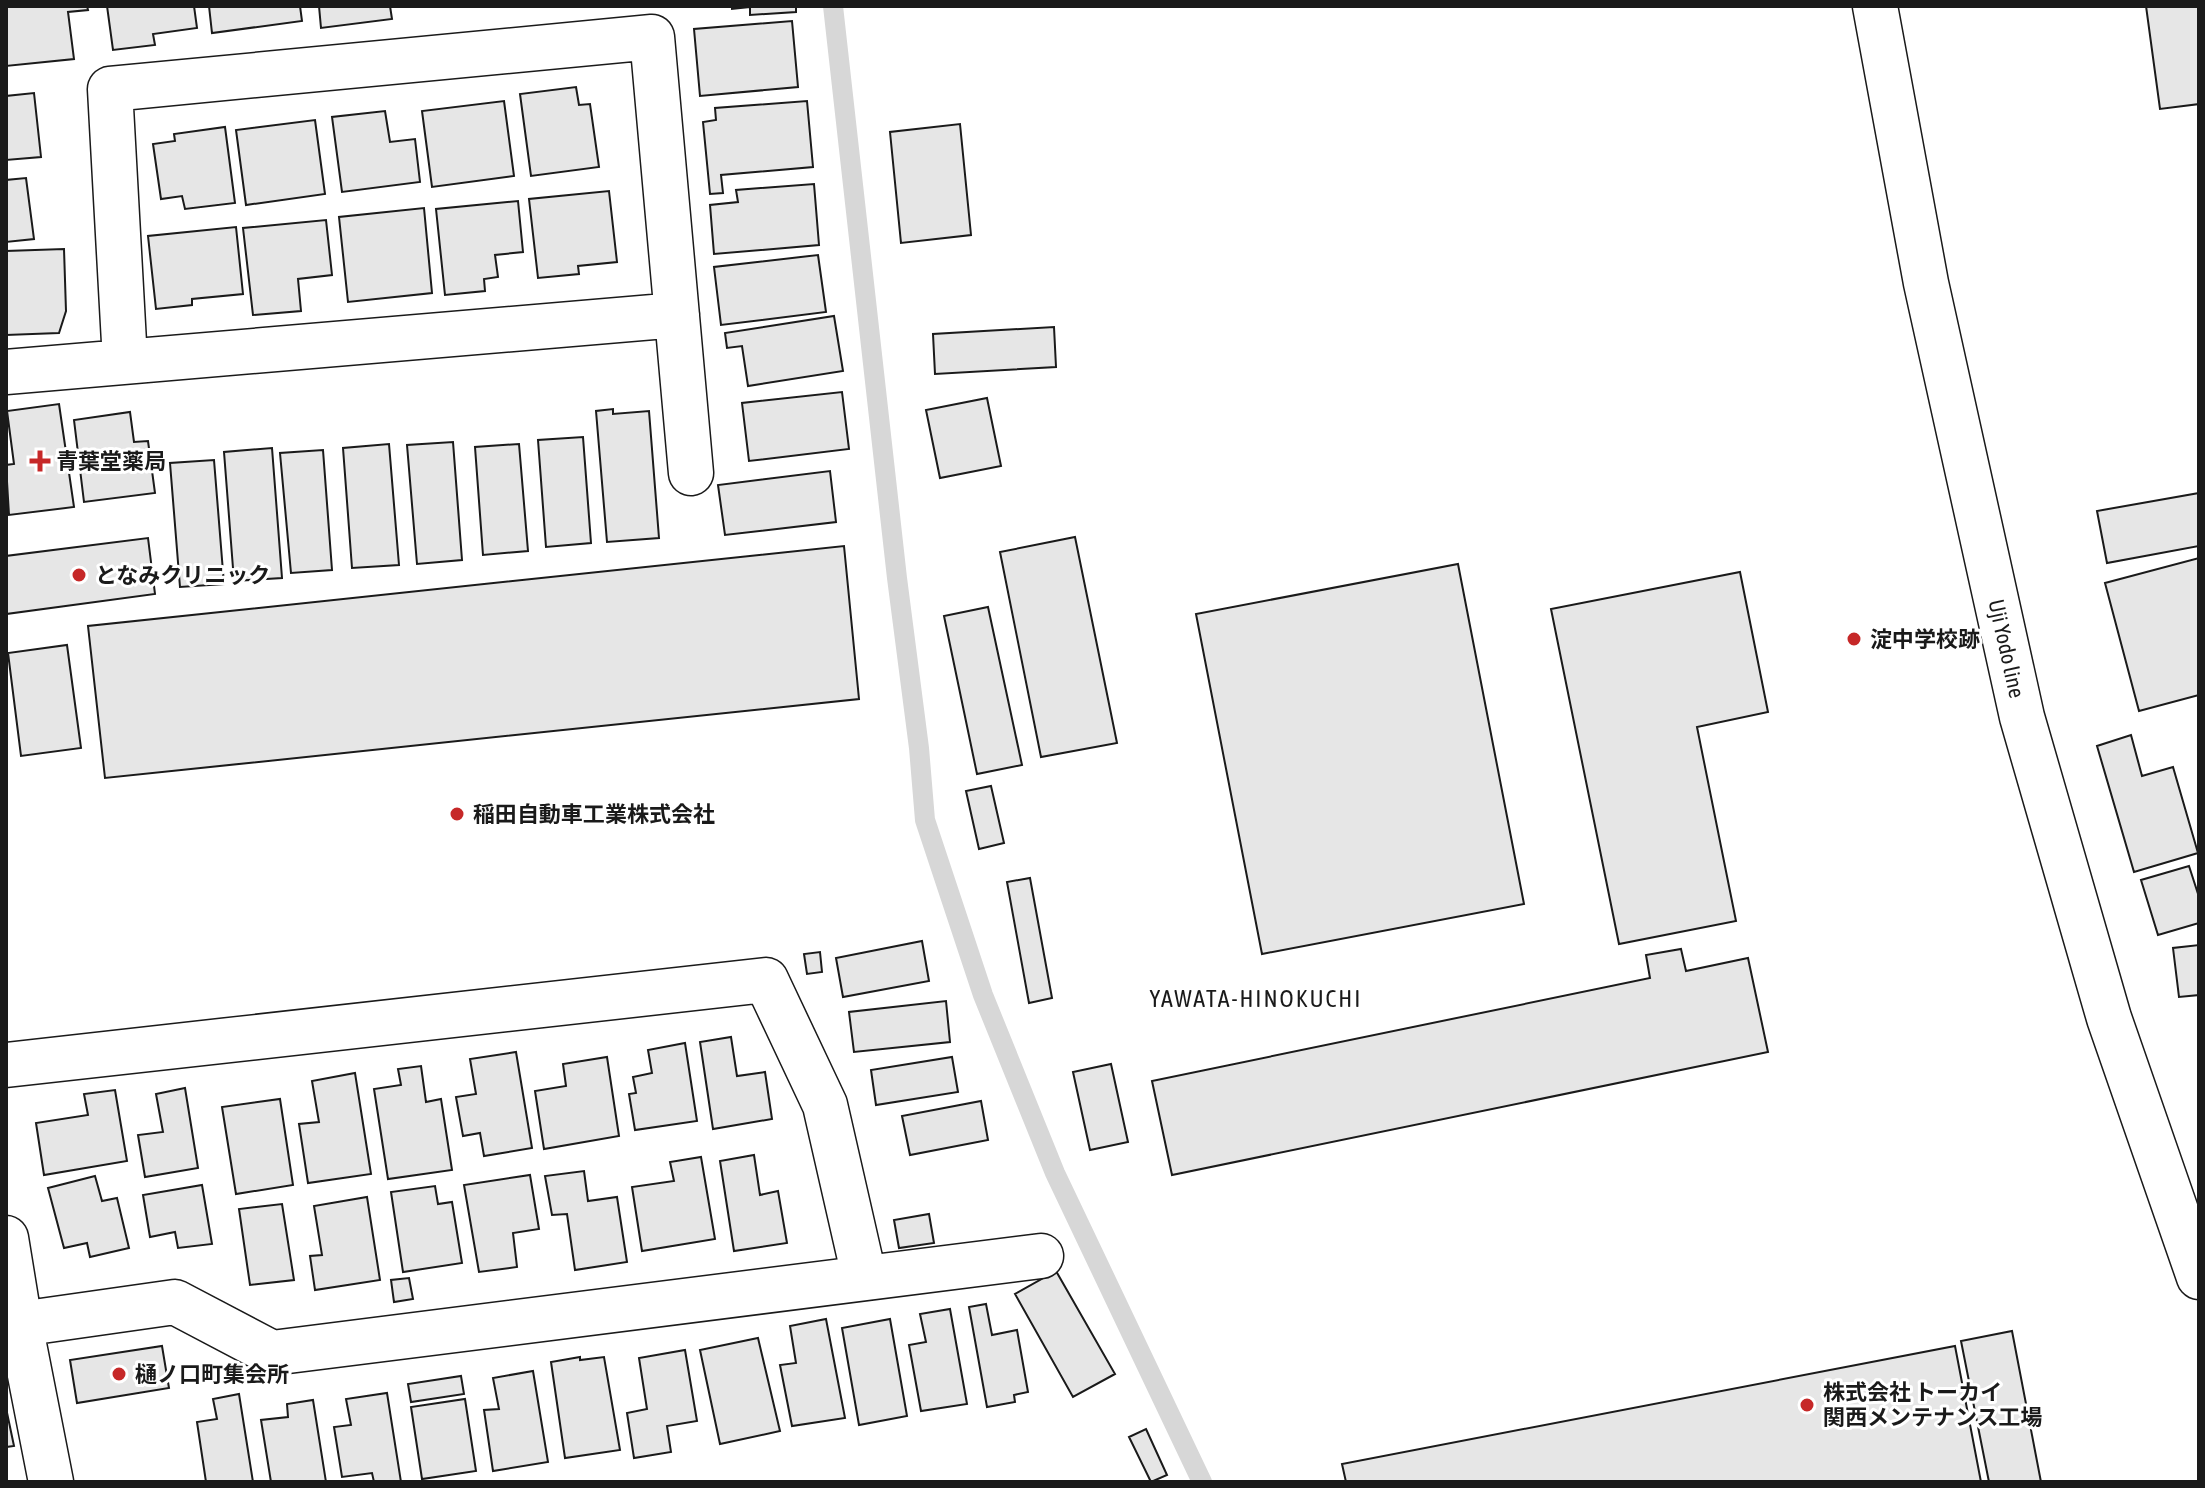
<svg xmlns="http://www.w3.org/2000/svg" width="2205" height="1488" font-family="'Asap Condensed','Noto Sans JP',sans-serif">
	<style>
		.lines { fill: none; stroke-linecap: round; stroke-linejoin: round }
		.stream { stroke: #d7d7d7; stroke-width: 20 }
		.building { fill: #e6e6e6; stroke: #1a1a1a; stroke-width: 2 }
		.minor-casing { stroke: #1a1a1a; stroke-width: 47 }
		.primary-casing { stroke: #1a1a1a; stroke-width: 47 }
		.minor { stroke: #fff; stroke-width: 44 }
		.primary { stroke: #fff; stroke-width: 44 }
		.poi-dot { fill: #c62828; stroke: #fff; stroke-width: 3 }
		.labels { text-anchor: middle; stroke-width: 6; stroke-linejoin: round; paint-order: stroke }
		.poi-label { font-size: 22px; font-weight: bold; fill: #1a1a1a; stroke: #fff; text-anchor: start }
		.street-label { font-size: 22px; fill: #1a1a1a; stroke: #fff }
		.neighbourhood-label { font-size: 24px; letter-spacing: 2px; fill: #1a1a1a; stroke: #fff }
	</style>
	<rect width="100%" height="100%" fill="#fff"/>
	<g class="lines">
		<!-- stream -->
		<path class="stream" d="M833,6L897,578L919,748L925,820L983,995L1055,1173L1202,1482"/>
	</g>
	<!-- building -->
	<path class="building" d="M6,6H87L88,10L68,12L74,59L6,66Z
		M107,6H194L197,28L153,34L155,45L113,50Z
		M209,6H300L302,21L212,33Z
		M319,6H390L392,19L321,28Z
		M732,6H796V12L750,15V7L732,9Z
		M2146,6H2199V104L2160,109Z
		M792,21L798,87L700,96L694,29Z
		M576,87L579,105L590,104L599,167L531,176L520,94Z
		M34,93L41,157L6,160V96Z
		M504,101L514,176L432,187L422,111Z
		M807,101L813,167L721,175L723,193L710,194L703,122L716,120L715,108Z
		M385,111L390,142L415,139L420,182L342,192L332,117Z
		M315,120L325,194L246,205L236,130Z
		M960,124L971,235L901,243L890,132Z
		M225,127L235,203L185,209L182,196L161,199L153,144L175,141L174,134Z
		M26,178L34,239L6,242V180Z
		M814,184L819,245L714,254L710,205L738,202L736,190Z
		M609,191L617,262L578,266L579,274L538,278L529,199Z
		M518,201L523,252L495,255L498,277L484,279L485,291L445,295L436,209Z
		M424,208L432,293L348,302L339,217Z
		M326,220L332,275L298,279L301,311L253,315L243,228Z
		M236,227L243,294L192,299V305L156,309L148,236Z
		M64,249L66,311L59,333L6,335V251Z
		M818,255L826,312L721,325L714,267Z
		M834,316L843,371L748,386L742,346L727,348L725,333Z
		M1054,327L1056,367L935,374L933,334Z
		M842,392L849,449L749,461L742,403Z
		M987,398L1001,466L940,478L926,410Z
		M59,404L74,507L9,515L6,465L14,464L7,411Z
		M613,409V414L649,411L659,538L607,542L596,411Z
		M130,412L134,442L148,441L155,493L84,502L74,420Z
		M583,437L591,543L546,547L538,440Z
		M453,442L462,560L417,564L407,445Z
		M389,444L399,565L352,568L343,448Z
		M519,444L528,551L483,555L475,447Z
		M272,448L282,578L234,581L224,452Z
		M323,450L332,570L291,573L280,453Z
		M214,460L224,584L180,587L170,463Z
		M830,471L836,522L725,535L718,485Z
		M2199,493V546L2107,563L2097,511Z
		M1075,537L1117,743L1041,757L1000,552Z
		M148,538L155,594L6,614V556Z
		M844,546L859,699L105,778L88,626Z
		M2199,558V695L2139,711L2105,583Z
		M1458,564L1524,904L1262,954L1196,614Z
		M1740,572L1768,712L1697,727L1736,921L1619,944L1551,609Z
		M988,607L1022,765L977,774L944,616Z
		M67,645L81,748L21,756L8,653Z
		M2131,735L2142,776L2173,767L2198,853L2134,872L2097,746Z
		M991,786L1004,843L979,849L966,791Z
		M2189,866L2199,897V923L2158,935L2141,880Z
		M1030,878L1052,998L1029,1003L1007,882Z
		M922,941L929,981L843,997L836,958Z
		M2199,945V995L2179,997L2173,948Z
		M1681,949L1686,971L1748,958L1768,1052L1172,1175L1152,1081L1650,978L1646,955Z
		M820,952L822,972L807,974L804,954Z
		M946,1001L950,1042L854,1052L849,1012Z
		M731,1037L737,1076L765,1072L772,1119L713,1129L700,1042Z
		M685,1043L697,1121L635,1130L629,1094L636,1093L633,1077L652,1073L648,1050Z
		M516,1052L532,1148L484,1156L480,1133L463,1136L456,1097L476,1094L470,1059Z
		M607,1057L619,1136L544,1149L535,1091L566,1086L563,1064Z
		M952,1057L958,1092L876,1105L871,1070Z
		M1111,1064L1128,1142L1090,1150L1073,1072Z
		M421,1066L426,1102L441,1099L452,1170L388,1179L374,1089L401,1085L398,1069Z
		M355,1073L371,1174L308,1183L299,1124L319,1122L312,1081Z
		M185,1088L198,1168L145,1177L138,1135L163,1132L156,1094Z
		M115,1090L127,1161L44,1175L36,1123L88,1115L84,1094Z
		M280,1099L293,1185L236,1194L222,1107Z
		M981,1101L988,1140L910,1155L902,1116Z
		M754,1155L760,1195L778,1191L787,1243L734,1251L720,1161Z
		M701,1157L715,1239L642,1251L632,1187L674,1181L670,1162Z
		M584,1171L588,1201L617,1197L627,1262L575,1270L567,1214L552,1215L545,1176Z
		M530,1175L539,1229L513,1233L517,1267L479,1272L464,1185Z
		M95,1176L102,1201L117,1198L129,1248L90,1257L87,1243L64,1248L48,1188Z
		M202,1185L212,1244L178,1248L175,1232L150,1237L143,1195Z
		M435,1186L438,1204L452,1202L462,1263L403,1272L391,1192Z
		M367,1197L380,1280L315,1290L310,1256L322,1255L314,1206Z
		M282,1204L294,1280L250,1285L239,1209Z
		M929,1214L934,1243L899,1248L894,1220Z
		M1056,1271L1115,1374L1073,1397L1015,1294Z
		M409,1278L413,1299L394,1302L391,1280Z
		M986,1304L992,1335L1017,1330L1028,1392L1014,1395L1015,1402L987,1407L969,1307Z
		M950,1309L967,1404L921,1411L909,1345L926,1342L920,1314Z
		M826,1319L845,1418L792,1426L780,1365L796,1363L790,1326Z
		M890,1319L907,1416L859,1425L842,1328Z
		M2012,1331L2041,1482H1989L1961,1341Z
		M758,1338L780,1431L720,1444L700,1350Z
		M162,1346L169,1388L77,1403L70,1360Z
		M1955,1346L1981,1482H1346L1342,1464Z
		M685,1350L697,1421L667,1426L671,1452L634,1458L627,1413L647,1409L639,1358Z
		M580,1357V1360L604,1357L620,1450L565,1458L551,1362Z
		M533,1371L548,1462L493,1471L484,1410L499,1409L493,1378Z
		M461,1376L464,1394L411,1402L408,1384Z
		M387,1393L401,1482H374L372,1473L342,1477L334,1427L351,1425L346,1399Z
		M239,1394L253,1482H206L197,1422L217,1419L213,1399Z
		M465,1399L476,1471L422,1479L411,1407Z
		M313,1400L326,1482H271L261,1420L288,1417L287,1404Z
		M6,1408L14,1446L6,1447Z
		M1146,1429L1167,1475L1151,1482L1129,1437Z"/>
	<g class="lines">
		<defs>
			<path id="minor" d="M125,361L110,89L652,37L691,473
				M6,372L677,315
				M6,1065L766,980L825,1105L864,1276
				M6,1238L20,1324L51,1482
				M20,1324L175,1302L272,1353L1041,1256"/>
			<g id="primary">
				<path id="s1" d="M1875,6L1926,283L2022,717L2109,1018L2199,1277"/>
			</g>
		</defs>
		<!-- minor casing -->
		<use href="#minor" class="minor-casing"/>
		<!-- primary casing -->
		<use href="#primary" class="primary-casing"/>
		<!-- minor -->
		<use href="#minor" class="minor"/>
		<!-- primary -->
		<use href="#primary" class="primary"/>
	</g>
	<!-- markers -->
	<g class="poi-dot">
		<path d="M36 449h8v8h8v8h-8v8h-8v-8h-8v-8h8z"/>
		<circle cx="79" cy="575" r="8"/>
		<circle cx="1854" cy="639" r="8"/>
		<circle cx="457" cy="814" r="8"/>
		<circle cx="119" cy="1374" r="8"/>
		<circle cx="1807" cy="1405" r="8"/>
	</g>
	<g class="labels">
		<!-- poi labels -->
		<g class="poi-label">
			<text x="56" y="469">青葉堂薬局</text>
			<text x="95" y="583">となみクリニック</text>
			<text x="1870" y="647">淀中学校跡</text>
			<text x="473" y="822">稲田自動車工業株式会社</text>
			<text x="135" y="1382">樋ノ口町集会所</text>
			<text x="1823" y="1400">株式会社 トーカイ<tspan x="1823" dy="25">関西メンテナンス工場</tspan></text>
		</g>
		<!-- street labels -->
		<g class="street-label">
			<text dy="8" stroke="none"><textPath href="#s1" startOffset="656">Uji Yodo line</textPath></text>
		</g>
		<!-- neighbourhood labels -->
		<g class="neighbourhood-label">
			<text x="1256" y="1007">YAWATA-HINOKUCHI</text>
		</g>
	</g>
	<!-- border -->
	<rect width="2205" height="1488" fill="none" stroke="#1a1a1a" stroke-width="16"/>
</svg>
